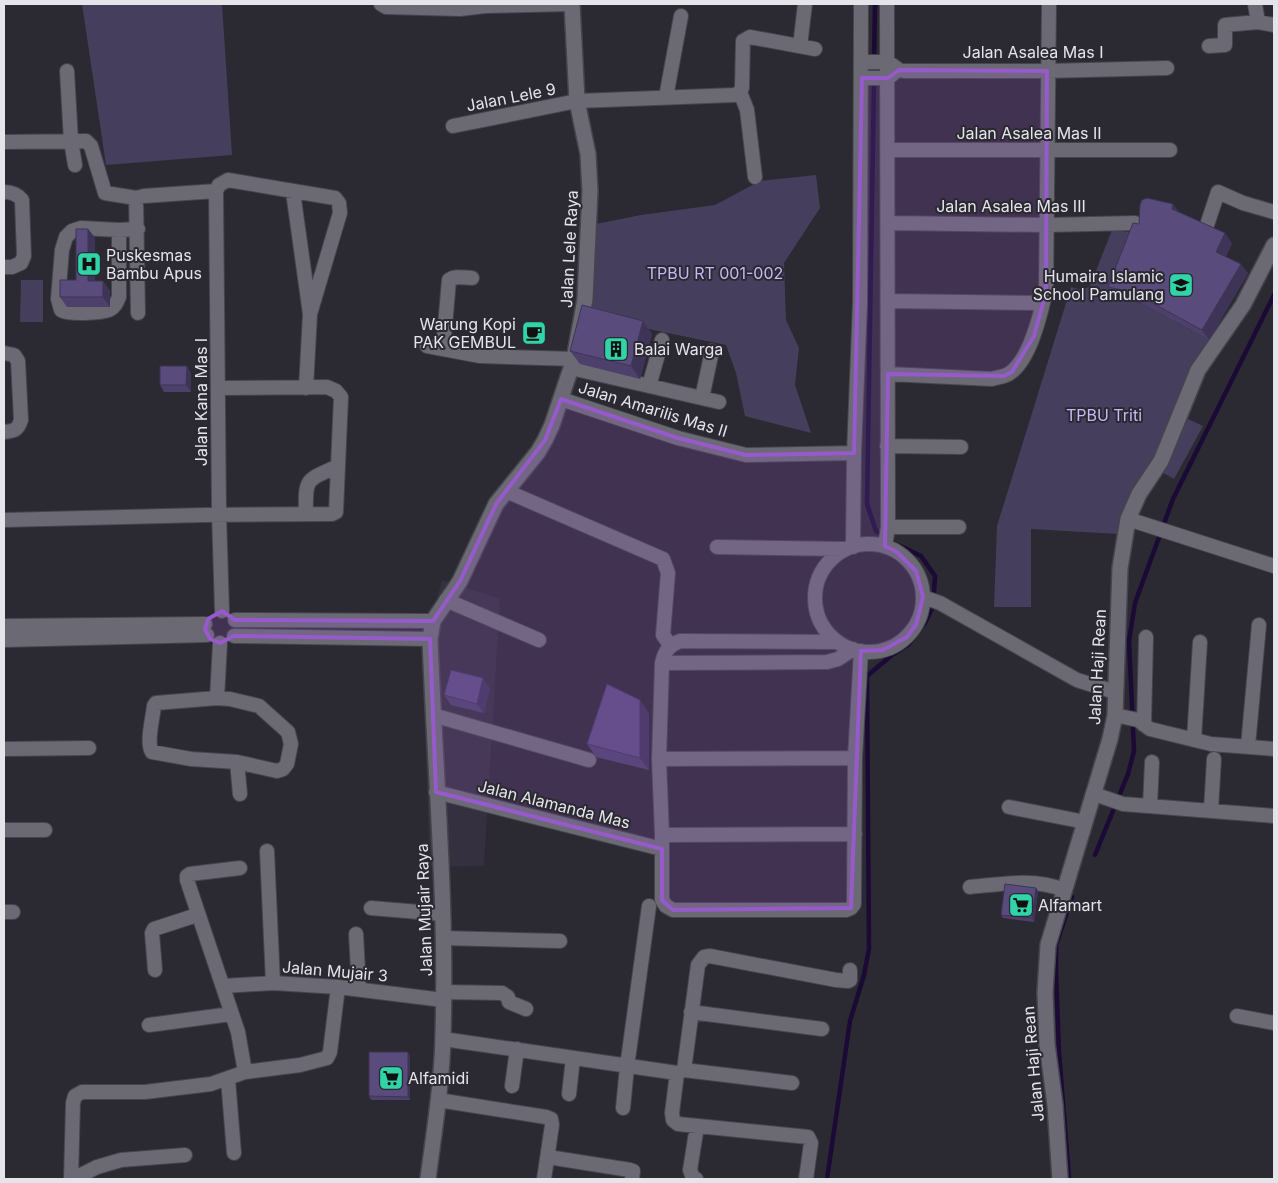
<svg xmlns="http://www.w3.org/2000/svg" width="1278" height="1183" font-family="Inter,sans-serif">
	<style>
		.built { fill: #34303f }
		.green { fill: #463e5d }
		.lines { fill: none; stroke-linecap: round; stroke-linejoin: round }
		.stream { stroke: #1a0a35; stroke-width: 4.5 }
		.minor-casing { stroke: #46444c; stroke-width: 16 }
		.tertiary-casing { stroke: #46444c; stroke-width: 18 }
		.minor { stroke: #6b6973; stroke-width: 14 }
		.tertiary { stroke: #6b6973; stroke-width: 15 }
		.wall { fill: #4d406b }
		.shaded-wall { fill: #3e3457 }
		.building { fill: #594b7c; stroke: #3e3457 }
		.marked { fill: #965aca; fill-opacity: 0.2; stroke: #965aca; stroke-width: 4; stroke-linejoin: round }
		.labels { text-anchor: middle; stroke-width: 4; stroke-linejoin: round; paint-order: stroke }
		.street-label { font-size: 16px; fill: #e5e4ea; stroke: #2b2932 }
		.poi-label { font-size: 16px; fill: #e5e4ea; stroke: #2b2932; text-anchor: start }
		.park-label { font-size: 16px; fill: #c7b7f6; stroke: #2b2932 }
	</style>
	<rect width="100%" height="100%" fill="#2b2932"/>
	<!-- built -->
	<path class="built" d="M442,580L500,599L484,866L430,867L422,656Z"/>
	<!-- green -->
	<path class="green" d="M82,4H222L232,155L106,165Z
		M816,175L820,208L784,263L786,320L799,348L795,385L811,433L745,416L736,373L726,345L653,330L592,315L596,224L641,215L715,205L760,181Z
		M1112,230L1140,233L1139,302L1209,340L1173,412L1203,426L1174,479L1151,466L1118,534L1031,529V607H994L997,526L1071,287L1083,290L1090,286Z
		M21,280H43V322H20Z"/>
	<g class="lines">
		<!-- stream -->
		<path class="stream" d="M874,60L875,4
			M1095,855L1128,774L1134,751L1129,641L1135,603L1173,499L1274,295
			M827,1179L850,1021L864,975L869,949L867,676L892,655L909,644L925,623L933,606L935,576L921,556L892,542L876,531L867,504L874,80
			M1069,1179L1059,1053L1056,970V945L1072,897"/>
		<defs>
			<path id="minor" d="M381,4L386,7L460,9L485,6L572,4
				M1255,4L1258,22
				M800,46L805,4
				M1209,46L1225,45V25L1258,22L1274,25
				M862,62H888L899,70L904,71H1047L1167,68
				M67,71L71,141L75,165
				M862,78H888L894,73
				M740,92L747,110L755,177
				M666,97L681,16
				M453,126L577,101L735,95L740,92L742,88L743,41L750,37L815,49
				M4,142L86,141L91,146L105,193L136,198L144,196L216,191
				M888,150H1170
				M216,191L219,514L222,611
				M216,191L219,185L228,180L335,198L339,203L340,213L310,314
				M4,192C12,192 17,194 22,200L24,256L21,263L12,267H4
				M293,192L310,314L306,388
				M136,198L138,313
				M888,223L1047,225L1135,223
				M1207,225L1218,192L1243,203L1274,212
				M119,230V297C117,302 115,307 109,310C101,313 68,315 61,310L58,299L62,250L66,237L72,231L81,228L119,230L138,229
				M888,301L1039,303L1044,299L1046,293L1049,4
				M427,346L480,356L574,359
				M443,349L449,280C455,275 465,278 472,278
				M4,353L14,355L18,361L21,420C18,430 14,431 4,432
				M571,368L719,402
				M888,374L992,379C998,377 1005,377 1010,373C1029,360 1039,320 1044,299
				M649,386L662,340
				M702,398L712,351
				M561,399L678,438L746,455L854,453
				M887,446L961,447
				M506,491L663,559L668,573L663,635L670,645
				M306,514C305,477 306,481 338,466
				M1128,519L1274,566
				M4,520L204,515L332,514L336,512L341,397L336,391L327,387L219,388
				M888,527H959
				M815 598a54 54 0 1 1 108 0a54 54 0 1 1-108 0Z
				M885,546L888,527L887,4
				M717,547L845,549
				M853,547L854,453L860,302L861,4
				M923,597L940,603L1077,680L1115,692
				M446,600L539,640
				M235,620L433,621
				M4,626L205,624
				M234,636L430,639
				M4,640L207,635
				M837,642L680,641C668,646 665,651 662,663L659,759L662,835V900L666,906L673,910H846L851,908L854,904L855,758L861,651
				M220,643L217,698L156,703L154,706C153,717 146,743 152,752L191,759L237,762L240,794
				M662,663L827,662L838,659L853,649
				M217,698L230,699L259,706L288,732L291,744L287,764L283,769L277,771L237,762
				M433,715L589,760
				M1115,715L1138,720L1150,729L1211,744L1274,749
				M1144,725L1146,637
				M1194,740L1200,642
				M1248,746L1259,625
				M4,749L89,748
				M659,759L855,758
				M436,792L662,849
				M1094,794L1123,804L1274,816
				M1150,806L1152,762
				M1009,807L1085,822
				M1211,810L1214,759
				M4,830H45
				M662,835L855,834
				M267,851L273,983
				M970,887C1001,884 1034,878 1064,890
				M371,908L443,914
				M4,912H13
				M356,934L359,989
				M443,938L560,941
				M155,970L152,933L154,929L197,915
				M223,986L273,983L338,987L443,1000
				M444,992L502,993L508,997L509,1002L526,1009
				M691,1012L822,1029
				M1237,1016L1274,1023
				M149,1025L231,1014
				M443,1039L677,1073
				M684,1070L792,1083
				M245,1072L300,1065L327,1058L330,1052L338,987
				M228,1079L234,1153
				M512,1086L517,1049
				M569,1094L573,1058
				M438,1100L546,1117L551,1119L552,1125L544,1179
				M623,1108L627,1067L649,906
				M548,1157L630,1170L633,1171L632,1179
				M71,1179L73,1103L75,1096L82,1092H145L211,1084L245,1072L238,1032L187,880V876L190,874L240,868
				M73,1179L97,1167L121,1160L185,1155
				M696,1179L693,1178L690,1170L697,1126
				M806,1179L811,1143L808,1137L678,1124L673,1120L672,1113L677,1073L684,1070L698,965L704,957L710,956L836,980L848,981L850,980V970"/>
			<path id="tertiary" d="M428,1179C434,1132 442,1084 443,1036C447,904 435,771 430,639L433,621L460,581L496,504L538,452L545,440L552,425L574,359L585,299L590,191L588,154L577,101L572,4
				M1060,1179L1055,1105L1047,1044L1045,993L1048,945L1110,739L1115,715L1120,568L1128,519L1139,494L1161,461L1198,370L1243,305L1274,245"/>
		</defs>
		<!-- minor casing -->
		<use href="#minor" class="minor-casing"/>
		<!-- tertiary casing -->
		<use href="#tertiary" class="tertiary-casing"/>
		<!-- minor -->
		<use href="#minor" class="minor"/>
		<!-- tertiary -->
		<use href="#tertiary" class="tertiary"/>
	</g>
	<!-- wall -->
	<path class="wall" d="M1180,213L1232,243L1226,257L1248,273L1209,340L1139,302L1115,297L1108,287Z
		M88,229L95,238V281H103L110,291V307H67L60,297L76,280Z
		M643,321L652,334L640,379L580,364L570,351Z
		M191,373V392H164L160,385Z
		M490,688L484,713L451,705L444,695Z
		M649,713V770L596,757L587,744Z
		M1036,888L1038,891L1034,922L1003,918L1001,915Z
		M410,1056V1100H371L369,1096Z"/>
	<!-- shaded-wall -->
	<path class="shaded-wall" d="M1173,204L1180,213L1172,209Z
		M88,229L95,238V291L88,281Z
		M1225,233L1232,243L1223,262L1216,252Z
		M1241,264L1248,273L1209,340L1202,330Z
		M103,281L110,291V307L103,297Z
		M643,321L652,334L640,379L631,366Z
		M187,366L191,373V392L186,385Z
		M483,678L490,688L484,713L477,704Z
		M640,700L649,713V770L640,758Z
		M1036,888L1038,891L1034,922L1032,918Z
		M408,1052L410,1056V1100L408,1097Z"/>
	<!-- building -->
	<path class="building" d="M1147,198L1173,204L1172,209L1225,233L1216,252L1241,264L1202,330L1132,292L1108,287L1133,223L1139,224L1140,205L1142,200Z
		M76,229H88V281H103V297H60V280H76Z
		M582,305L643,321L631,366L570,351Z
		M160,366H187L186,385H160Z
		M451,670L483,678L477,704L444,695Z
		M607,684L640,700V758L587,744Z
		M1005,884L1036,888L1032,918L1001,915Z
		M369,1052H408V1097L369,1096Z"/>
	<!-- marked area -->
	<path class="marked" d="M899,70L1047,71L1046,293L1034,336L1012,372L1004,376L888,374L885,546L897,552L916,571L923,597L916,625L907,637L883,650L861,651L851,908L673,910L662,900V849L436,792L430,639L234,636L220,643L210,639L205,629L208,619L222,611L235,620L433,621L460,581L496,504L545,440L561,399L678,438L746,455L854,453L862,78H888Z"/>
	<!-- icons -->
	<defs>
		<symbol id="hospital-square" viewBox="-11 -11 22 22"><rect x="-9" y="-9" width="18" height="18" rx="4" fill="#31d4a9" stroke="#2b2932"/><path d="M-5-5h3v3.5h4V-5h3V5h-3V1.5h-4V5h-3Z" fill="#111"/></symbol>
		<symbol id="school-square" viewBox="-11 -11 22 22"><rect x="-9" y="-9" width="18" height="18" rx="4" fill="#31d4a9" stroke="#2b2932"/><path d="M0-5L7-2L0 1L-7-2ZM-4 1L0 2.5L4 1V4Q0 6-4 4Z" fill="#111"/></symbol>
		<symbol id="cafe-square" viewBox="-11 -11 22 22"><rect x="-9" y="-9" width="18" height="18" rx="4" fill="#31d4a9" stroke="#2b2932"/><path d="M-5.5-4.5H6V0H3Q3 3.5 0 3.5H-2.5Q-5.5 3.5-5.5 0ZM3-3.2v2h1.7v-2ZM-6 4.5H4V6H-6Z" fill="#111"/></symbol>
		<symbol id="building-square" viewBox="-11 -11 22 22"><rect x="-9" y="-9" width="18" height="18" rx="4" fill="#31d4a9" stroke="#2b2932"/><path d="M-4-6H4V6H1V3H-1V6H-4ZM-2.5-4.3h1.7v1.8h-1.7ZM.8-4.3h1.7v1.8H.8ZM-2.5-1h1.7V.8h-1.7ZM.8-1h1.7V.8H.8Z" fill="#111"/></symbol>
		<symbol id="supermarket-square" viewBox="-11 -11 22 22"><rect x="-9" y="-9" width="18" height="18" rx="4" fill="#31d4a9" stroke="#2b2932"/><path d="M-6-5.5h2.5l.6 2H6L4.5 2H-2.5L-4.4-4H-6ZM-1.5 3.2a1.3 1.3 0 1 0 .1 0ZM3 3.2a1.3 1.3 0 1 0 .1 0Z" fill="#111"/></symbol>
	</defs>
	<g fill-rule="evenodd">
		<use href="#hospital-square" x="75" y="250" width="28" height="28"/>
		<use href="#school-square" x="1167" y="271" width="28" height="28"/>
		<use href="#cafe-square" x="520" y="319" width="28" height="28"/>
		<use href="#building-square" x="602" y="335" width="28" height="28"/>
		<use href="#supermarket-square" x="1007" y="891" width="28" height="28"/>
		<use href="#supermarket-square" x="377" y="1064" width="28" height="28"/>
	</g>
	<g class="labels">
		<!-- street labels -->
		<g class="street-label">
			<text x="1033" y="58">Jalan Asalea Mas I</text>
			<text transform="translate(511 97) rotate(-11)" y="6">Jalan Lele 9</text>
			<text x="1029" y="139">Jalan Asalea Mas II</text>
			<text x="1011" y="212">Jalan Asalea Mas III</text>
			<text transform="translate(569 249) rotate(-87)" y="6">Jalan Lele Raya</text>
			<text transform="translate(201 402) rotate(-90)" y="6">Jalan Kana Mas I</text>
			<text transform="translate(653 409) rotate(17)" y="6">Jalan Amarilis Mas II</text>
			<text transform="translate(1097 667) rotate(-87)" y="6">Jalan Haji Rean</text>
			<text transform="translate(554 804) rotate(14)" y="6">Jalan Alamanda Mas</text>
			<text transform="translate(424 910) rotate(-92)" y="6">Jalan Mujair Raya</text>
			<text transform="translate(335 971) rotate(5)" y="6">Jalan Mujair 3</text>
			<text transform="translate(1033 1064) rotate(-95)" y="6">Jalan Haji Rean</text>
		</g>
		<!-- poi labels -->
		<g class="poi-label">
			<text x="106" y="261">Puskesmas<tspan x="106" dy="18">Bambu Apus</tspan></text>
			<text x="1164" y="282" text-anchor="end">Humaira Islamic<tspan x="1164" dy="18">School Pamulang</tspan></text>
			<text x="516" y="330" text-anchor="end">Warung Kopi<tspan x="516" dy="18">PAK GEMBUL</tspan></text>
			<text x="634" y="355">Balai Warga</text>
			<text x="1038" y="911">Alfamart</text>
			<text x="408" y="1084">Alfamidi</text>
		</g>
		<!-- park labels -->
		<g class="park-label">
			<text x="715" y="279">TPBU RT 001-002</text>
			<text x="1104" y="421">TPBU Triti</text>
		</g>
	</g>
	<!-- border -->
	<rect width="1278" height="1183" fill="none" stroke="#e5e4ea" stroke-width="10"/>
</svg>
